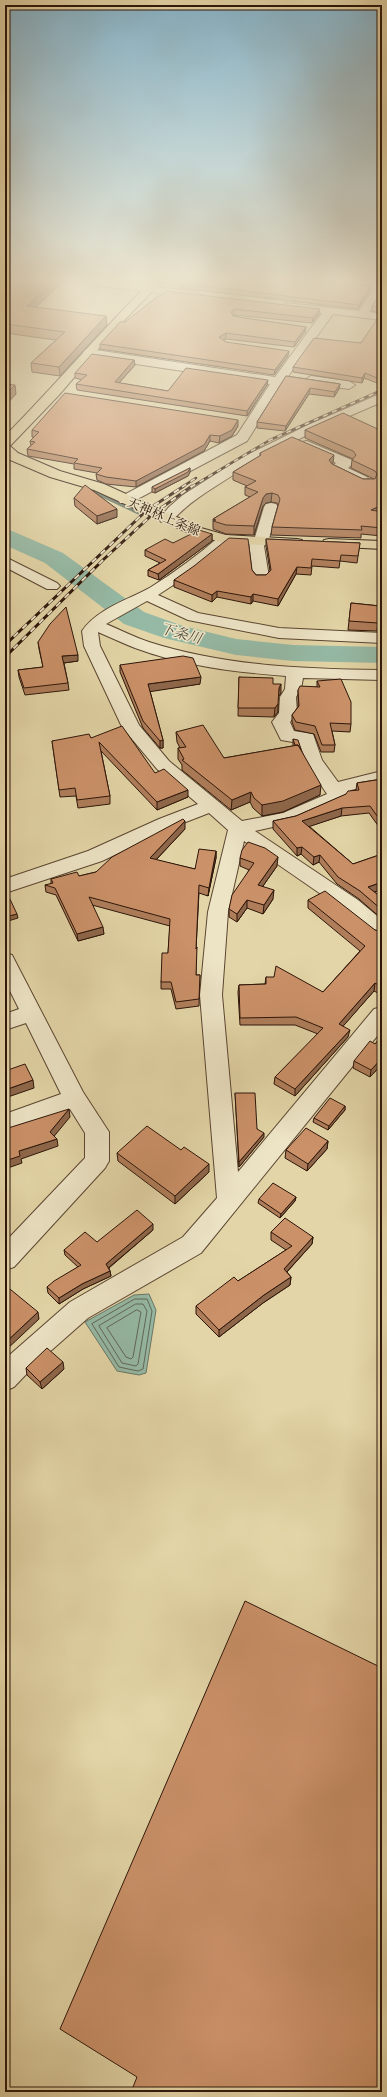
<svg xmlns="http://www.w3.org/2000/svg" width="387" height="2097" font-family="'IM FELL DW Pica','Noto Serif JP',serif">
	<style>
		.water { fill: #95b9a5; stroke: #6b7767 }
		.lines { fill: none; stroke-linecap: round; stroke-linejoin: round }
		.shore { stroke: #606757; stroke-width: 1 }
		.stream { stroke: #6b7767; stroke-width: 4.5 }
		.river { fill: #95b9a5; fill-rule: evenodd }
		.minor-casing { stroke: #5a4530; stroke-width: 2 }
		.major-casing { stroke: #2c1509; stroke-width: 2 }
		.highway-casing { stroke: #2c1509; stroke-width: 2 }
		.minor { fill: #ede4c6; fill-rule: evenodd }
		.major { fill: #e3d5a7; fill-rule: evenodd }
		.highway { fill: #e3d5a7; fill-rule: evenodd }
		.rail-far1-casing { stroke: #2c1509; stroke-width: 2.5 }
		.rail-casing { stroke: #2c1509; stroke-width: 3 }
		.rail-far1 { stroke: #ede4c6; stroke-width: 1.5; stroke-dasharray: 5; stroke-linecap: butt }
		.rail { stroke: #ede4c6; stroke-width: 2; stroke-dasharray: 6; stroke-linecap: butt }
		.wall { fill: #af7d5a; stroke: #2c1509 }
		.shaded-wall { fill: #8e664a; stroke: #2c1509 }
		.building { fill: #cb9169; stroke: #2c1509 }
		.labels { text-anchor: middle; stroke-width: 3; stroke-linejoin: round; paint-order: stroke }
		.far-street-label { font-size: 13px; fill: #2c1509; stroke: #ede4c6 }
		.far-water-label { font-size: 14px; font-style: italic; fill: #514e40; stroke: #ede4c6 }
	</style>
	<rect width="100%" height="100%" fill="#e3d5a7"/>
	<filter id="stains"><feTurbulence type="fractalNoise" baseFrequency=".005" numOctaves="4"/><feColorMatrix values="0 0 0 0 .2 0 0 0 0 .09 0 0 0 0 .02 0 0 0 .5 -.17"/></filter>
	<radialGradient id="worn" r=".72"><stop offset=".6" stop-color="#630" stop-opacity="0"/><stop offset="1" stop-color="#630" stop-opacity=".3"/></radialGradient>
	<!-- water -->
	<path class="water" d="M149,1294L156,1310L146,1373L139,1375L117,1371L85,1322L134,1295Z"/>
	<g class="lines">
		<!-- shore -->
		<path class="shore" d="M135,1299H147L152,1311L143,1369L138,1371L119,1367L92,1324Z
			M136,1304H143L147,1311L138,1364L136,1366L122,1363L99,1326Z
			M137,1310L141,1312L133,1357L131,1359L126,1357L107,1328Z"/>
		<!-- stream -->
		<path class="stream" d="M87,488L138,512"/>
		<!-- river -->
		<path class="river" d="M5,528L63,553L144,612L183,626L236,639L293,645L382,647V663L293,661L236,655L164,638L124,624L45,563L5,545Z"/>
		<defs>
			<path id="minor" d="M65,279H95L196,292L201,295L196,298L70,282Z
				M342,280L382,284V292L369,312L382,314V320L333,314L284,382L247,441L130,503H120L118,500L120,497L237,435L270,384L89,357L83,353L85,350L89,349L275,377L322,313L286,307L284,305L286,303L359,311L373,290L338,285L337,283Z
				M311,376L349,381L355,385L349,389L307,383L305,380Z
				M382,393V402C325,426 268,451 216,486C200,496 184,507 171,522H161L159,519L169,507L183,495L241,458L308,425Z
				M307,441L352,460L354,463L348,468L367,477L369,480L362,484L332,471L330,468L336,463L302,448L300,445L302,442Z
				M271,503L276,504L278,507L268,542L264,546L269,577L266,580H256L253,577L249,541L255,537L264,507L266,504Z
				M225,535L230,536L232,539L230,542L193,572L158,595L198,613L279,628L382,633V643L279,638L188,620L147,601L106,624C121,630 134,637 149,642C224,666 304,669 382,670V680L303,678L301,689L296,697L297,713L290,722L294,731L313,734L322,760L338,782L382,771V783L351,790L344,800L295,822L255,831L358,900L382,920V938L375,936L344,910L244,841L228,912L222,995L238,1172L374,1009L382,1007V1030L201,1253L88,1318L37,1363L14,1387L5,1391V1359L70,1302L183,1237L217,1198L200,995L208,912L228,830L209,813L173,827L102,861L5,893V879L88,851L159,819L198,804L157,769L122,727L84,646L82,631C98,608 128,600 151,587C175,572 198,555 220,536ZM98,632C110,637 122,643 135,648C183,666 235,672 286,676L285,689L280,697L279,713L272,722L281,740L299,743L304,760L327,794L283,813L242,821L169,761L139,725L100,646Z
				M5,557L57,583L60,586L57,589H47L5,567Z
				M5,953L12,955L83,1092L109,1132V1161L105,1168L14,1267L5,1270V1242L85,1158V1133L70,1109L5,1132V1114L61,1094L26,1023L5,1030V1014L19,1009L5,981Z"/>
			<path id="major" d="M5,445L10,446L18,453L60,471L104,484L201,528L226,535L297,539L302,540L304,543L302,546L297,547L225,543L191,534L94,490L50,477L8,459L5,456Z
				M329,539L382,541V549L324,546L322,543L324,540Z"/>
			<path id="highway" d="M153,279H164L113,332L59,395L10,446L5,447V436C56,384 102,330 153,279Z"/>
		</defs>
		<!-- minor casing -->
		<use href="#minor" class="minor-casing"/>
		<!-- major casing -->
		<use href="#major" class="major-casing"/>
		<!-- highway casing -->
		<use href="#highway" class="highway-casing"/>
		<!-- minor -->
		<use href="#minor" class="minor"/>
		<!-- major -->
		<use href="#major" class="major"/>
		<!-- highway -->
		<use href="#highway" class="highway"/>
		<defs>
			<path id="rail-far1" d="M182,487L196,478
				M191,487L270,440L382,390"/>
			<path id="rail" d="M5,645L147,510L184,486
				M5,657L104,559L154,513L192,486"/>
		</defs>
		<!-- rail-far1 casing -->
		<use href="#rail-far1" class="rail-far1-casing"/>
		<!-- rail casing -->
		<use href="#rail" class="rail-casing"/>
		<!-- rail-far1 -->
		<use href="#rail-far1" class="rail-far1"/>
		<!-- rail -->
		<use href="#rail" class="rail"/>
	</g>
	<!-- wall -->
	<path class="wall" d="M9,279H64V280L36,307L107,325L60,376L32,372L31,363L56,340L5,333V282Z
		M350,279H382V283Z
		M321,280L371,286L370,290L358,309L181,288L180,283Z
		M382,291V313L372,311V306Z
		M158,296L319,314L312,323L234,315H233L238,317L306,327L305,332L294,347L226,339L223,340L226,342L288,356L274,375L100,349V344Z
		M382,316V385L364,378L362,383L293,372V367L361,343Z
		M134,360L135,365L119,383L168,391L267,385L247,416L77,390L76,384L82,380L75,378V373Z
		M286,376L340,384L339,389L334,397L309,394L285,431L257,428V422Z
		M238,426L232,436L219,443L210,441L204,451L136,487L106,484L97,480L96,474L97,473L74,469V464L28,456L27,449L31,446L30,441L34,437H32V430Z
		M305,430L382,431V536L361,534V538L271,535L272,527L278,505L277,503L271,502L266,503L263,506L254,535L226,534L213,529V519L250,497L245,495V487L247,486L233,480V472L260,456V453L333,463L332,464L363,479H374L351,468L352,460L353,459L305,438Z
		M190,468V472L188,476L155,493L152,492V487Z
		M74,498L117,517L97,524L75,506Z
		M212,534V541L159,580L148,576V570L160,563L145,556V550Z
		M266,539L360,543L357,563L340,561L339,568L312,566L311,575L296,574L278,606L253,601L251,604L217,597L212,602L174,587V580L252,570L256,575H266L270,571L266,546Z
		M351,603L380,606L377,631L348,630Z
		M38,642L78,661L64,663L68,683L69,690L25,695L19,677L18,670L43,667L39,649Z
		M120,665L200,684L150,691L163,740V748H160L143,728L120,672Z
		M239,677L273,684L281,693L278,697V712L274,717L238,716Z
		M317,681L351,724L350,732L332,731L335,745L334,752H321L314,734L295,730L292,722V715L298,707V690L317,687Z
		M176,732L224,758L293,746V739L301,749L320,795L283,812L262,816L253,808L250,802L231,810L182,770V765L178,759V748H180L177,742Z
		M91,738L155,773L188,797L157,810L101,751L110,796V804L78,808L76,796L60,797L52,741Z
		M382,779V826L379,827L369,813L341,816L309,826L353,864L382,854V889L374,892L382,898V919L359,899L337,884L319,862L313,865L301,854L297,856L273,829V821L296,816L356,790L357,783Z
		M185,829L156,860L195,869L216,851V858L208,896L199,893L196,949V975H200L199,1006L176,1009L171,989H161V982L168,953L170,926L92,905L104,934L78,941L56,895L46,892L45,885L51,884V879L79,876L96,872Z
		M240,858L277,866L263,886L273,899L263,914L247,908L237,922L229,917V909L249,870L240,866Z
		M308,900L375,930L382,932V995L374,991L343,1026L348,1037L295,1096L274,1084L275,1077L318,1034L295,1025H240L238,992L239,985L265,984L266,977L323,992L360,951L308,908Z
		M382,1036V1064L370,1077L353,1068L354,1061L375,1044Z
		M235,1093L257,1129L264,1137L239,1167Z
		M345,1106V1110L328,1130L313,1122L314,1118Z
		M328,1141L327,1149L307,1171L285,1158L286,1150Z
		M117,1153L209,1172L175,1204L118,1161Z
		M296,1197L295,1201L280,1218L258,1203L259,1199Z
		M153,1230L109,1268L110,1271L111,1276L83,1289L59,1304L48,1293L47,1287L78,1267L65,1255L64,1250Z
		M271,1232L313,1237L312,1244L287,1272L291,1277L290,1285L263,1303L219,1337L196,1314V1306L238,1281L286,1250L271,1240Z
		M26,1368L64,1369L42,1389L27,1375Z"/>
	<!-- shaded-wall -->
	<path class="shaded-wall" d="M56,279H64V280L28,315L27,306Z
		M371,286L370,290L358,309L359,305Z
		M234,309V315L231,317V312Z
		M320,309L319,314L312,323L313,318Z
		M106,316L107,325L60,376L59,367Z
		M306,327L305,332L294,347L295,342Z
		M226,333V339L219,342V337Z
		M289,351L288,356L274,375L275,370Z
		M134,360L135,365L115,387V382Z
		M365,373L364,378L362,383V378Z
		M268,380L267,385L247,416V411Z
		M340,384L339,389L334,397L335,392Z
		M15,385L16,394L5,406V395Z
		M310,388L309,394L285,431L286,426Z
		M238,420V426L232,436L219,443L220,436Z
		M210,435V441L204,451L136,487V481Z
		M334,455L333,463L329,468V460Z
		M190,468V472L188,476L155,493V489Z
		M272,493L271,502L266,503L263,506L254,535V526L263,498L266,494Z
		M382,505V513L371,510Z
		M117,509V517L97,524V516Z
		M212,534V541L159,580L158,574Z
		M297,567L296,574L278,606V599Z
		M217,591V597L212,602V595Z
		M253,594V601L251,604V597Z
		M78,655V661L63,663L62,656Z
		M201,677L200,684L148,692V684Z
		M281,684V693L278,697L279,688Z
		M278,704V712L274,717L275,708Z
		M163,740V748H160V741Z
		M321,785L320,795L283,812L262,816V805Z
		M188,790V797L157,810V802Z
		M251,792L250,802L231,810L232,800Z
		M342,808L341,816L302,829V821Z
		M382,819V826L379,827L380,820Z
		M185,821V829L151,865L150,858Z
		M302,847L301,854L297,856V848Z
		M216,851V858L208,896L209,888Z
		M320,855L319,862L313,865L314,857Z
		M278,857L277,866L258,893V885Z
		M382,882V889L367,895L368,887Z
		M274,890L273,899L263,914L264,905Z
		M247,900V908L237,922V914Z
		M17,914L18,918L5,922V917Z
		M103,927L104,934L78,941L77,934Z
		M375,983L374,991L338,1032L339,1024Z
		M350,1030L348,1037L295,1096V1089Z
		M382,1058V1064L370,1077L371,1070Z
		M33,1080L34,1088L5,1098V1090Z
		M345,1106V1110L328,1130L329,1126Z
		M69,1109L70,1117L51,1140L50,1132Z
		M264,1133V1137L239,1167V1162Z
		M57,1139L58,1146L21,1159L22,1163L5,1169V1161L19,1151Z
		M328,1141L327,1149L307,1171L308,1164Z
		M209,1164V1172L175,1204V1196Z
		M296,1197L295,1201L280,1218L281,1214Z
		M153,1224V1230L107,1269L106,1264Z
		M313,1237L312,1244L283,1276L284,1269Z
		M110,1271L111,1276L83,1289L59,1304V1298L82,1284Z
		M291,1277L290,1285L263,1303L219,1337V1330L264,1295Z
		M38,1312L39,1319L5,1351V1343Z
		M63,1362L64,1369L42,1389L40,1382Z"/>
	<!-- building -->
	<path class="building" d="M9,279H56L27,306L106,316L59,367L31,363L65,332L5,324V282Z
		M185,279H319L321,280L371,286L359,305L180,283Z
		M166,291L320,309L313,318L234,309L231,312L233,316L238,317L306,327L295,342L226,333L219,337L226,342L289,351L275,370L100,344L120,322H125L158,296H160Z
		M382,291V308L372,306Z
		M379,316H382V380L365,373L362,378L293,367L314,338L361,343Z
		M92,354L134,360L115,382L168,391L186,368L268,380L247,411L76,384L87,375L75,373Z
		M286,376L340,384L335,392L310,388L286,426L257,422Z
		M5,384L15,385L5,395Z
		M65,393L238,420L232,430L220,436L210,435L204,445L136,481L106,477L96,474L102,468L74,463L78,459L27,449L35,442L30,441L39,432L32,430Z
		M343,413L382,431V505L371,510L382,512V528L361,526L362,530L272,527L280,499L278,495L272,493L266,494L263,498L254,526L226,525L213,521L216,520L213,519L258,492L245,487L256,481L233,472L261,455L260,453L292,437L334,455L329,460L332,464L363,479H375L377,474L375,471L352,460L356,455L353,451L305,430Z
		M190,468L188,472L155,489L152,487Z
		M85,485L117,509L97,516L74,498Z
		M199,530L212,534L158,574L148,570L166,560L145,550L165,539L173,543Z
		M229,538L248,539L252,570L256,575H266L271,570L266,539L360,543L358,556L341,555L340,561L312,559L311,568L297,567L278,599L253,594L251,597L217,591L212,595L174,580L194,566Z
		M351,603L380,606L378,623L349,621Z
		M66,607L78,655L62,656L68,683L24,688L18,670L43,667L38,642L50,624Z
		M183,656L193,658L201,677L148,684L163,740L160,741L143,721L120,665Z
		M239,677L273,678V684H281L279,688L278,704L275,708H238Z
		M341,679L351,702V724L330,723L335,745H322L315,726L296,722L292,715L299,706L298,690L300,686L320,687L317,681Z
		M203,725L224,758L298,745L321,785L283,801L262,805L254,798L251,792L232,800L182,760L184,759L178,748L186,747L176,732Z
		M122,726L155,773L164,769L188,790L157,802L99,742L110,796L77,800L75,788L59,790L52,741L89,734L91,738Z
		M293,739L298,740L301,749L298,745H295Z
		M382,779V819L380,820L370,806L342,808L302,821L353,864L382,854V882L368,887L382,898V910L360,891L338,877L320,855L314,857L302,847L297,848L273,821L296,816L346,794L348,791L359,790L357,783Z
		M183,819L185,821L150,858L195,869L199,849L216,851L209,888L199,885L196,949L197,947L196,975H200L199,999L176,1002L171,982H161L162,953H168L170,919L89,897L103,927L77,934L55,888L45,885L53,883L51,879L77,872L79,876L96,872L112,857Z
		M248,842L265,848L278,857L258,885L274,890L264,905L247,900L237,914L229,909L232,895L254,863L240,858L242,850Z
		M325,891L375,930L382,932V987L375,983L339,1024L350,1030L295,1089L275,1077L323,1028L296,1017L240,1018L239,985L266,984V977H274L276,966L323,992L365,946L308,900Z
		M9,897L17,914L5,917V898Z
		M382,1036V1058L371,1070L354,1061L370,1041L375,1044Z
		M25,1064L33,1080L5,1090V1071Z
		M235,1093H255L257,1129L264,1133L239,1162Z
		M330,1098L345,1106L329,1126L314,1118Z
		M69,1109L50,1132L57,1139L19,1151L20,1156L5,1161V1129Z
		M147,1126L181,1150L184,1147L209,1164L175,1196L117,1153Z
		M306,1128L328,1141L308,1164L286,1150Z
		M273,1183L296,1197L281,1214L259,1199Z
		M137,1210L153,1224L106,1264L110,1271L82,1284L59,1298L47,1287L54,1281L81,1265L64,1250L85,1232L97,1242Z
		M285,1218L313,1237L284,1269L291,1277L264,1295L219,1330L196,1306L234,1277L238,1281L292,1246L271,1232Z
		M5,1285L38,1312L5,1343Z
		M47,1348L63,1362L40,1382L26,1368Z
		M245,1601L382,1668V2092H131L137,2077L60,2029Z"/>
	<!-- sky -->
	<linearGradient id="sky" x2="0" y2="1"><stop stop-color="#87b6cd"/><stop offset="0.49" stop-color="#f2ecd7"/><stop offset="1" stop-color="#f2ecd7" stop-opacity="0"/></linearGradient>
	<rect width="387" height="572" fill="url(#sky)"/>
	<g class="labels">
		<!-- far-street labels -->
		<g class="far-street-label">
			<text transform="translate(164 516) rotate(23)" y="5">天神林上条線</text>
		</g>
		<!-- far-water labels -->
		<g class="far-water-label">
			<text transform="translate(181 633) rotate(15)" y="5">下条川</text>
		</g>
	</g>
	<!-- margin -->
	<rect width="387" height="2097" fill="none" stroke="#e3d5a7" stroke-width="20"/>
	<rect x="6" y="6" width="375" height="2085" fill="none" stroke="#2c1509" stroke-width="2"/>
	<rect x="10" y="10" width="367" height="2077" fill="none" stroke="#2c1509"/>
	<rect width="100%" height="100%" filter="url(#stains)"/>
	<rect width="100%" height="100%" fill="url(#worn)"/>
</svg>
